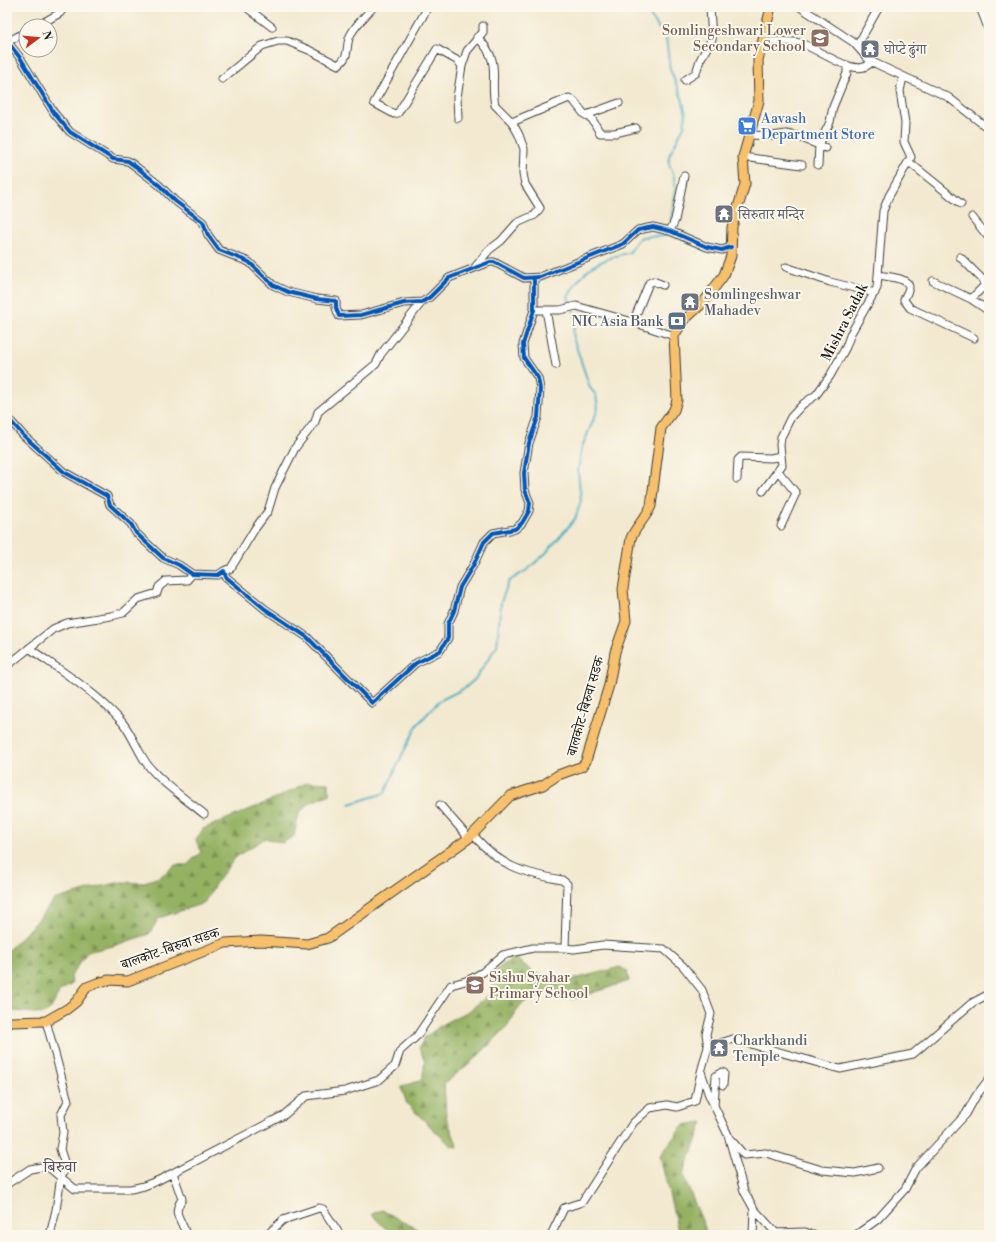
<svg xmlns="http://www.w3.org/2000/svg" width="996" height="1242" font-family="'Libre Bodoni','Noto Serif Devanagari',serif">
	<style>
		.forest { fill: url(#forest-firs); stroke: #586740 }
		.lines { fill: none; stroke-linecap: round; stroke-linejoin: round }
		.stream { stroke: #43acc2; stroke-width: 2 }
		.minor-casing { stroke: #3c3b37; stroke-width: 9 }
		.major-casing { stroke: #3c3b37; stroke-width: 11 }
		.minor { stroke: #fff; stroke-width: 7 }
		.major { stroke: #f7c06c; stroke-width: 9 }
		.cycleway-casing { stroke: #fbf7ec; stroke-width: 6 }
		.cycleway { stroke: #0057b8; stroke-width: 4 }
		.labels { text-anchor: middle; stroke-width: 4; stroke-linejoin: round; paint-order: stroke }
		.education-label { font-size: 14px; fill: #785e54; stroke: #fbf7ec; text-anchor: end }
		.worship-label { font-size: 14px; fill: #5b616d; stroke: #fbf7ec; text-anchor: start }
		.shop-label { font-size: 14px; fill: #366cbe; stroke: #fbf7ec; text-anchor: start }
		.service-label { font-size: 14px; fill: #4e5e75; stroke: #fbf7ec; text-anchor: end }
		.street-label { font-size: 14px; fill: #1c1c1c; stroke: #fbf7ec }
		.quarter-label { font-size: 16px; fill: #584f5d; stroke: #fbf7ec }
	</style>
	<defs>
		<pattern id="forest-firs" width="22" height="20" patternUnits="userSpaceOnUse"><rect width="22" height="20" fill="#95b264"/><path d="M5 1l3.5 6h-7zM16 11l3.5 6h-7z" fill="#799052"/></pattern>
	</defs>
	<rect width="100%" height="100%" fill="#fbf7ec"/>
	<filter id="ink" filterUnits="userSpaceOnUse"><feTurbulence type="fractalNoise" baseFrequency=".025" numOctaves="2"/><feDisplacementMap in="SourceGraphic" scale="8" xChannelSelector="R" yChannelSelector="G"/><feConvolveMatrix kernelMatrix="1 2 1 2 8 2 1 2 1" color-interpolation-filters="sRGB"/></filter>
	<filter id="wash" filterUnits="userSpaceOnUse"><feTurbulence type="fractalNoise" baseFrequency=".012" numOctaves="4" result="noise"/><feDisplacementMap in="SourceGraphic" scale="16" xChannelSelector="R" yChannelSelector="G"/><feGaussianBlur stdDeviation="0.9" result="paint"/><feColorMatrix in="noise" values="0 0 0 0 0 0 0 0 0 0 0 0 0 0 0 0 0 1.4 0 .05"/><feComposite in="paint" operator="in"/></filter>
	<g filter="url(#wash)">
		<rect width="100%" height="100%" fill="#f3e9d0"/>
		<!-- forest -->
		<path class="forest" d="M308,782L329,783V795L311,802L299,813L294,836L282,843L265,838L236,857L217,881L204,903L159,918L149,934L113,946L87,952L71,976L72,984L60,991L50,1010L43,1014L15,1011L7,1013V951L32,927L54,900L102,886L122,882L141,883L160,877L175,865H187L201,852L196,840L203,829L277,798Z
			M514,957L536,974L571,980L620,967L627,971L629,981L573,999L547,992L521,1004L507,1027L478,1056L444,1084L446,1117L458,1147L450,1145L407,1104L401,1087L422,1080L425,1061L419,1048L424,1038L443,1024L469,1011L491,993L496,970Z
			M703,1122L683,1175L705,1228L706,1235H679L660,1156L683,1125Z
			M382,1210L422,1232L424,1235C395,1235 391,1237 372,1214Z"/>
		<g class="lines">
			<!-- stream -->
			<path class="stream" d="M649,7L650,16L666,38L670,69L682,98L686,114L684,126L669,156V164L674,177L675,189L671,222
				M571,305L568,297C583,267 599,260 630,252C640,230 646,238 666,236L667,231
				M350,804L385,793L402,755L418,724L439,701L465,688L475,679L497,646L501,602L509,581L527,570L546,553L575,519L581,501L578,471L582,447L598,409L596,395L590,388L574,340L573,331L577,323L573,309"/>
		</g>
	</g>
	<g filter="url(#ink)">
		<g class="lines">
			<defs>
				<path id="minor" d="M246,7L272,27
					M428,7L374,103L394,114L398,113L437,49L458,61L462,66L457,97L458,118
					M800,7L853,42L870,61L948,97L989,129
					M980,7L989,31
					M37,26L60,13L64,7
					M7,41L21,59L54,113L70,132L113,159L128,161L135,166L159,185L175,201L203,222L208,235L219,250L249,262L273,285L288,292L317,299L336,301V308L339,316L361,315L404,303L422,302L430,297L449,278L490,262H494L524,278L540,277L623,244L638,230L653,227L670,231L707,247L722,250L731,247
					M7,42L26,32
					M763,42C775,41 788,40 800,43C816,47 858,81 871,62
					M857,46L879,7
					M462,66L467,51L483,32V26
					M222,79L262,46L278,41H287L309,50L338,65C352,55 344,46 351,34C356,24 366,16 373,7
					M685,80L696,73L700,60L712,39L710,7
					M586,115L619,103
					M512,122L569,98L574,101L584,114L592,119L600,133H615L636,128
					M750,135L773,136L786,134L797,136L826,148
					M743,157L802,165
					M909,162L961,204
					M818,165L819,145L830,122L833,107L847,73V65
					M972,217L989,238
					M670,231L675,220L684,176
					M960,257L984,281V286L971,299
					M476,266L489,250L501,241L517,223L535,215L540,208L525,184L523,174L524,149L519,135L512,122L495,105C489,77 503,62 477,37
					M786,267L830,282L875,293
					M879,275C886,277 910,277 909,288C908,292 905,296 904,300L910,308L974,338
					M933,281L971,299L989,311
					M534,310H560L576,306L633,322L674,336
					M546,310L556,365
					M633,322L649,283L653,281L663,285
					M7,417L24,436L64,472L107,496L110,505L131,524L136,533L163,558L179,565L192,574L218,575L224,571L226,577L265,609L307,637L372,703L416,663L440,651L448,638V624L454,611L460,587L474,564L484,542L493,533L515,529L522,523L529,511L530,503L525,490L524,473L529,443L538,417L540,389L538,378L524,358L523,344L534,310V278
					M778,471L796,493L781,526
					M737,479L738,460L741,457L771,458L780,456
					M763,491L782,465L780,445L781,437L791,417L803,404L816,395L830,376L846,347L851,333L877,288L883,211L889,196L911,157L904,142L905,123L900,91L903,77
					M224,571L231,568L254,530L268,511L275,488L295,448L315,422L318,412L376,364L381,354L422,302
					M29,648C61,671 96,692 122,722C132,734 137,750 147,764C159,781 187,800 204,814
					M7,666L53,629L67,623L111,616L123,613L138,599L157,593L159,587L166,581L187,580L192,574
					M440,805L469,838
					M473,835C502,867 519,872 562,880L567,884L565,948L574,949L603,945L664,949L683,966L702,990L711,1014L706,1034L708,1047L701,1072L709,1095L728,1135L744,1191L754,1209L776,1233L805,1232L813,1235
					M46,1021L68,1101L61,1115L63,1133L60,1149L66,1168L61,1176L56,1210L50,1235
					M708,1047L733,1039L840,1069L913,1054L972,1003L989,994
					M714,1106L716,1076L722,1072L724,1073L723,1085
					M731,1140L744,1155L766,1153L822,1170L855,1173L878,1168
					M173,1173L182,1199C171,1216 182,1217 186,1235
					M7,1184L30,1169L47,1166L75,1189H131L144,1186L159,1180L284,1115L306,1096L345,1091L379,1080L395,1066L400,1051L417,1036L451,985L469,980L483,972L503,955L533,948H565
					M267,1235L283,1220L319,1208L323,1209L338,1232V1235
					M551,1235L564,1208L582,1202L633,1123L650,1108L667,1105L677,1107L695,1101L701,1072
					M753,1235L754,1209
					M856,1235L878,1219L905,1189L916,1168L966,1114L976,1096L989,1079"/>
				<path id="major" d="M7,1025L11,1022L46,1021L67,1009L76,1002L87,987L97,983L108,980L128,981L225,943L261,941L307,944L328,938L469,838L510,796L543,785L558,775L583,766L586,761L609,685L615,652L626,621L623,589L631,538C636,526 646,518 651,506L661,428L674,410L677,400L674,336L683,321L703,303L724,275L731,256L732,227L745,184L743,157L759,101L758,60L771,7"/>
			</defs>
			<!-- minor casing -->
			<use href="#minor" class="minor-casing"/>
			<!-- major casing -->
			<use href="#major" class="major-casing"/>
			<!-- minor -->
			<use href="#minor" class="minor"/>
			<!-- major -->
			<use href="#major" class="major"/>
			<defs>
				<path id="cycleway" d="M7,41L21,59L54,113L70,132L113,159L128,161L135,166L159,185L175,201L203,222L208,235L219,250L249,262L273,285L288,292L317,299L336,301V308L339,316L361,315L404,303L422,302L430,297L449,278L490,262H494L524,278L540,277L623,244L638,230L653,227L670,231L707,247L722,250L731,247
					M7,417L24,436L64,472L107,496L110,505L131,524L136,533L163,558L179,565L192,574L218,575L224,571L226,577L265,609L307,637L372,703L416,663L440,651L448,638V624L454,611L460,587L474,564L484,542L493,533L515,529L522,523L529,511L530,503L525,490L524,473L529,443L538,417L540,389L538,378L524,358L523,344L534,310V278"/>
			</defs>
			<!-- cycleway casing -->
			<use href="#cycleway" class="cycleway-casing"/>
			<!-- cycleway -->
			<use href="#cycleway" class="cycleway"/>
		</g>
	</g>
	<!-- icons -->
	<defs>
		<symbol id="school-square" viewBox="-11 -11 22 22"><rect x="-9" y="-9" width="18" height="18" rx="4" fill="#8d6e63" stroke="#fbf7ec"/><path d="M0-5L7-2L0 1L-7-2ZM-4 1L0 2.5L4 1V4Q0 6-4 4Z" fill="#fff"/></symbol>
		<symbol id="temple-square" viewBox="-11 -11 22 22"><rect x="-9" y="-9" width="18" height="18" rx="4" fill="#6b7280" stroke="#fbf7ec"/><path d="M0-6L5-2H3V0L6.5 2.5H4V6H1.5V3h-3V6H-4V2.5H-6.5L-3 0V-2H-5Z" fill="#fff"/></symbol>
		<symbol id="supermarket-square" viewBox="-11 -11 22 22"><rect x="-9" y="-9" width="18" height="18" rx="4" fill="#3f7fe0" stroke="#fbf7ec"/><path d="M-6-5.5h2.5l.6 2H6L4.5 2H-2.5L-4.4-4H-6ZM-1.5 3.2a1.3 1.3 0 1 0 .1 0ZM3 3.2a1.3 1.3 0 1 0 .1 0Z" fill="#fff"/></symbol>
		<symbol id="bank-square" viewBox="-11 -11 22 22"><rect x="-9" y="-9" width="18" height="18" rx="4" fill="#5c6f8a" stroke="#fbf7ec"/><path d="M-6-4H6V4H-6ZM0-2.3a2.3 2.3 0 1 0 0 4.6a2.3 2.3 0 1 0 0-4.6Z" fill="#fff"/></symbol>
	</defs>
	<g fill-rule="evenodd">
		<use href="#school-square" x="809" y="27" width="22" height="22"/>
		<use href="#temple-square" x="859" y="38" width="22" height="22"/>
		<use href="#supermarket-square" x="736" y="115" width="22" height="22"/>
		<use href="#temple-square" x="713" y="203" width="22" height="22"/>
		<use href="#temple-square" x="679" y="291" width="22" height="22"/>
		<use href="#bank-square" x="666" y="310" width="22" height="22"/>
		<use href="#school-square" x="464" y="974" width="22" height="22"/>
		<use href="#temple-square" x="708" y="1037" width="22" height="22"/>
	</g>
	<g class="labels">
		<!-- education labels -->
		<g class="education-label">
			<text x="806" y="35">Somlingeshwari Lower<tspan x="806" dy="16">Secondary School</tspan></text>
			<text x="489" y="982" text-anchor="start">Sishu Syahar<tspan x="489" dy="16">Primary School</tspan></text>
		</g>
		<!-- worship labels -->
		<g class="worship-label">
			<text x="884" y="54">घोप्टे ढुंगा</text>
			<text x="738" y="219">सिरुतार मन्दिर</text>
			<text x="704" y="299">Somlingeshwar<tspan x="704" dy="16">Mahadev</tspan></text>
			<text x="733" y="1045">Charkhandi<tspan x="733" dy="16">Temple</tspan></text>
		</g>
		<!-- shop labels -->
		<g class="shop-label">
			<text x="761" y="123">Aavash<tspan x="761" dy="16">Department Store</tspan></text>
		</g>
		<!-- service labels -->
		<g class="service-label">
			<text x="663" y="326">NIC Asia Bank</text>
		</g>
		<!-- street labels -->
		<g class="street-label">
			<text transform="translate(844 322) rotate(-63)" y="5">Mishra Sadak</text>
			<text transform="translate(585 706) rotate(-74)" y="5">बालकोट-बिरुवा सडक</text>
			<text transform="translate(170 948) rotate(-19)" y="5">बालकोट-बिरुवा सडक</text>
		</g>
		<!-- quarter labels -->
		<g class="quarter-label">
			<text x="60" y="1172">बिरुवा</text>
		</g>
	</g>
	<!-- margin -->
	<rect width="996" height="1242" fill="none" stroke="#fbf7ec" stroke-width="24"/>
	<!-- north arrow -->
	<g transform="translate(38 38) rotate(74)"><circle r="19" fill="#fbf7ec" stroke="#a29f99"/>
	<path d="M0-3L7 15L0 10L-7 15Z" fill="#c8321e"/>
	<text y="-6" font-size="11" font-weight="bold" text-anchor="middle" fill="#1c1c1c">N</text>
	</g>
</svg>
